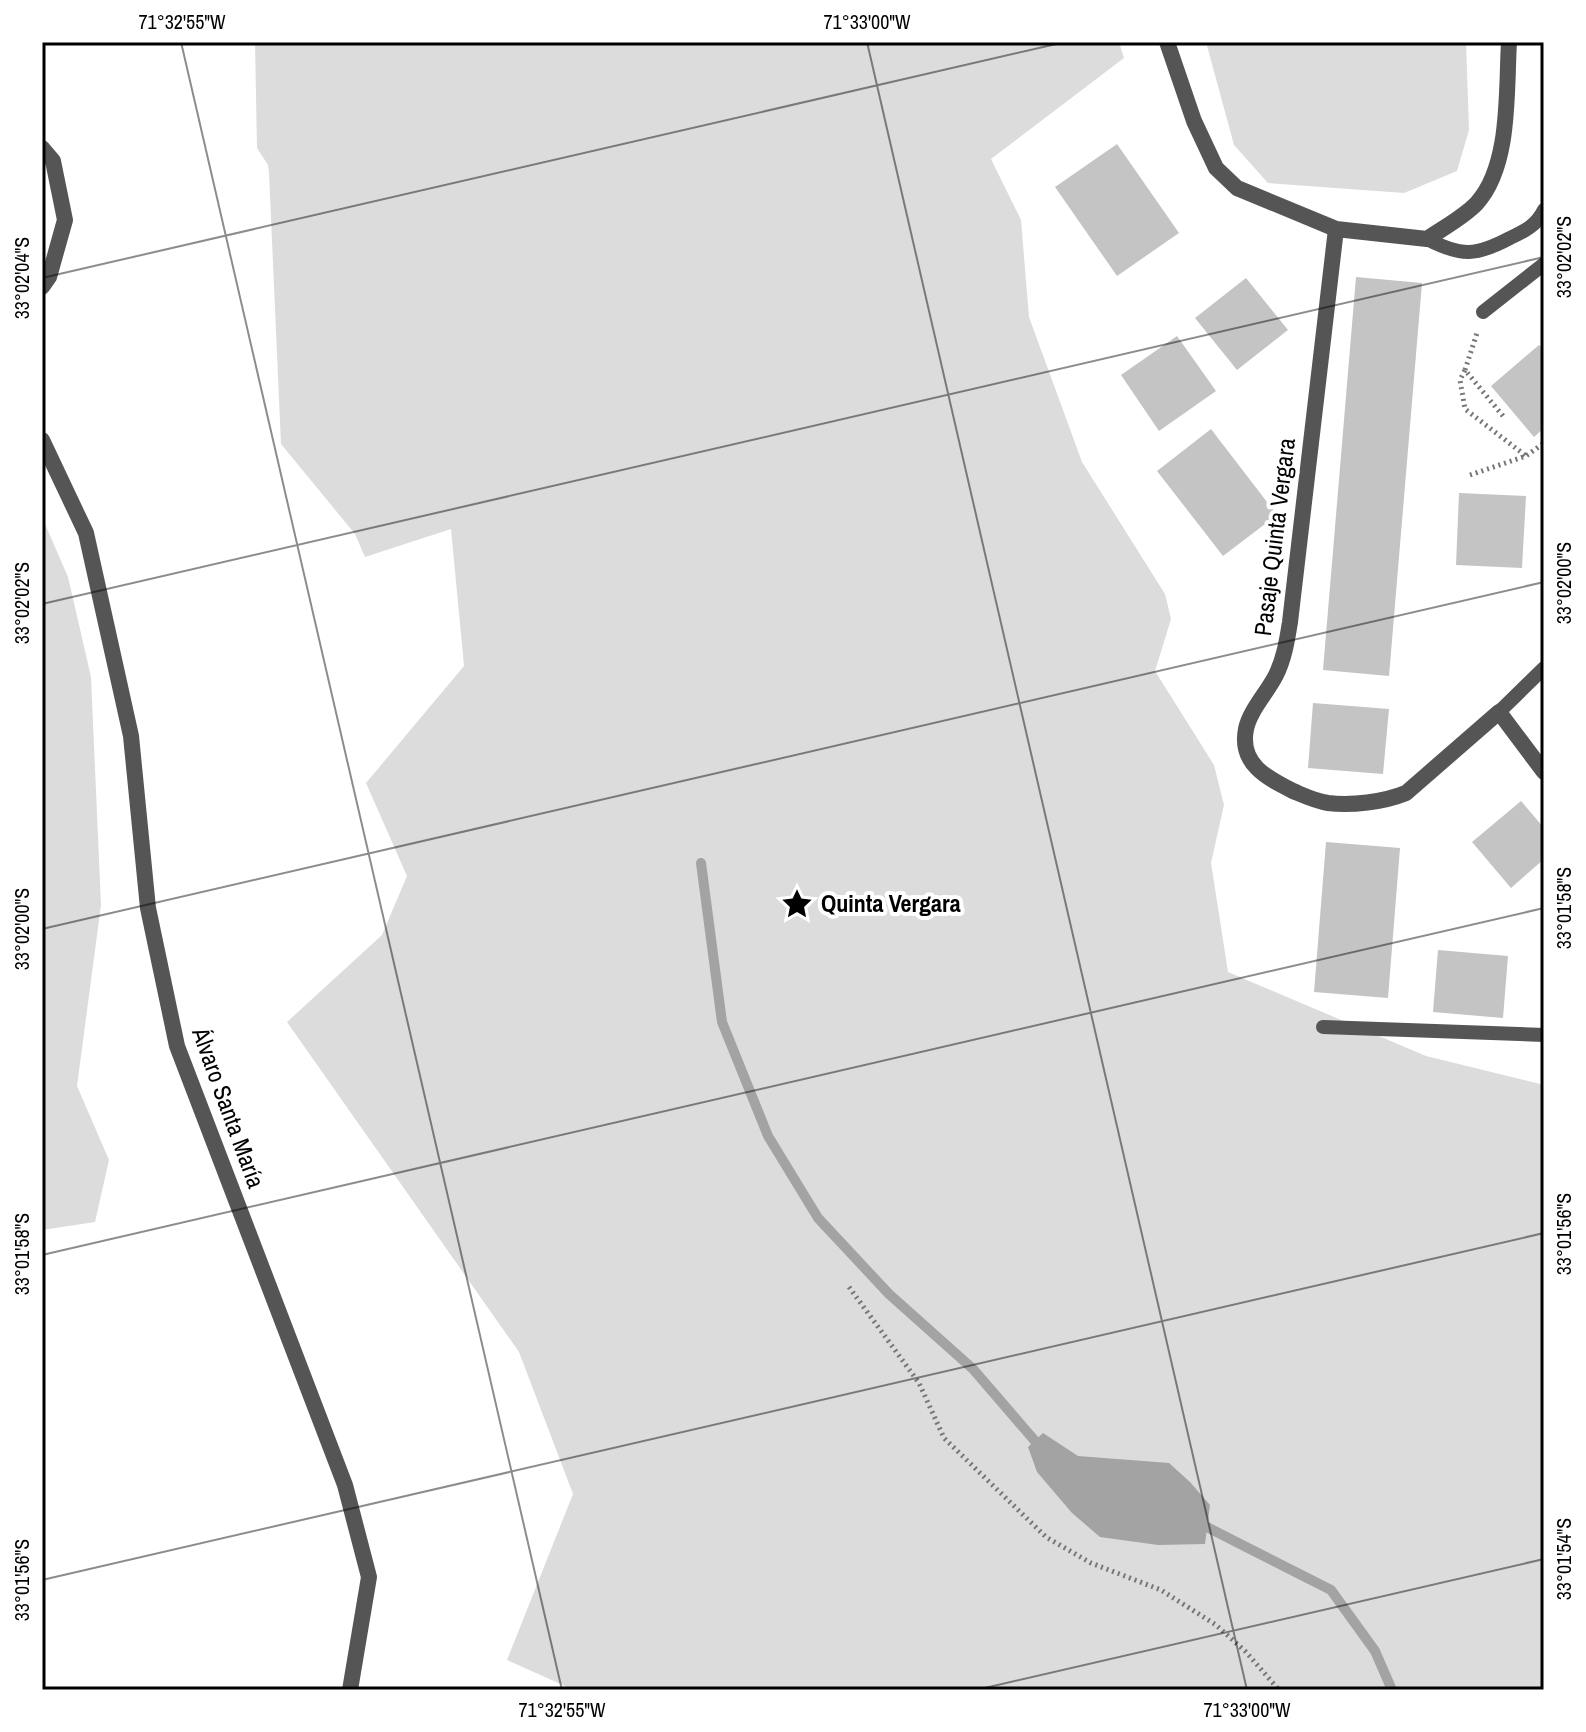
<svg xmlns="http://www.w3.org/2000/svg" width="1586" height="1732" font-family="'Archivo Narrow',sans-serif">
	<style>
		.green { fill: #dcdcdc }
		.water { fill: #a3a3a3 }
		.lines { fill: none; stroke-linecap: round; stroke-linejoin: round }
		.stream { stroke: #a3a3a3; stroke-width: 10 }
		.building { fill: #c4c4c4 }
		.path { stroke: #777; stroke-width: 5; stroke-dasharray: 2 4; stroke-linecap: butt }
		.service { stroke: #555; stroke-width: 14 }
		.minor { stroke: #555; stroke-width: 16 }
		.ticks { fill: none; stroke: #000; stroke-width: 2; stroke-opacity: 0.45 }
		.labels { text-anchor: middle; stroke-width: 8; stroke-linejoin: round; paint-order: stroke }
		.street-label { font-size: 24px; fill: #000; stroke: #fff }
		.poi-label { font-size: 24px; font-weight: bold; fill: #000; stroke: #fff; text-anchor: start }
		.neatline { fill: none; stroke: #000; stroke-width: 3 }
		.ticks-label { font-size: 20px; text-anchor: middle; fill: #000 }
	</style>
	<rect width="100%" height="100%" fill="#fff"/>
	<!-- green -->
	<path class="green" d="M255,42H1119L1124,58L991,159L1021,220L1029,317L1082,462L1165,594L1171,619L1155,671L1214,765L1224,805L1211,863L1228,972L1426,1056L1544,1085V1690H574L507,1660L573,1494L519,1352L287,1022L382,935L407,876L366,783L464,666L451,529L365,557L355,534L281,444L269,173L268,165L257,148Z
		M1206,42H1466L1469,130L1457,171L1404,193L1268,183L1234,145Z
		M42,517L68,577L91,677L101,905L77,1086L109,1160L95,1222L42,1230Z"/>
	<!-- water -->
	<path class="water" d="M1043,1433L1078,1456L1169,1463L1190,1482L1210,1505L1205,1544L1158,1545L1100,1537L1072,1513L1037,1472L1028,1447Z"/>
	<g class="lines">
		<!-- stream -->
		<path class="stream" d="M701,863L722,1022L768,1136L818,1218L889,1294L973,1369L1035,1441L1044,1447
			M1197,1522L1331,1590L1375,1651L1392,1690"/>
	</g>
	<!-- building -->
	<path class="building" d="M1117,144L1179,233L1117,276L1055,187Z
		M1356,277L1422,283L1389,676L1323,670Z
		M1246,278L1288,330L1237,370L1195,318Z
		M1177,336L1216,391L1159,431L1121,375Z
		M1539,345L1544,350V428L1534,437L1491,386Z
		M1211,429L1277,515L1223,556L1157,471Z
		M1459,493L1526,496L1522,568L1456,565Z
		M1313,703L1389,709L1383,774L1308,768Z
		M1521,801L1544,828V859L1511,888L1472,842Z
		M1326,842L1400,848L1388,998L1314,992Z
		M1438,950L1508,956L1503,1018L1433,1012Z"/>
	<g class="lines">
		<!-- path -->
		<path class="path" d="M1465,370L1477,333
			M1503,416L1465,370L1460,380L1465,409L1526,456
			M1470,475L1526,456L1544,443
			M849,1287L919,1383L944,1438L1046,1537L1091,1563L1161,1590L1216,1625L1246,1652L1279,1690"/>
		<!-- service -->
		<path class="service" d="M1427,239C1462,257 1476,256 1510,238C1525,231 1536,226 1544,210
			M1483,312L1544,264
			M1499,712L1544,668
			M1323,1027L1544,1035"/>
		<!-- minor -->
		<path class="minor" d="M1167,42L1194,121L1216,168L1237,188L1336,229L1427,239C1443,228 1464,217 1477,203C1511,165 1506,91 1509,42
			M42,148L53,161L65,220L49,277L42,287
			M1336,229L1290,622C1287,641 1284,659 1276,675C1267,693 1250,710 1246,729C1239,764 1267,778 1293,791C1305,796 1315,801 1328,803C1351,806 1384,802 1406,793L1499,712L1544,772
			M42,440L86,533L131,736L148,908L177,1046L345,1485L369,1577L350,1690"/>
	</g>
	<!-- ticks -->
	<path class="ticks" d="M181,42L562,1690M867,42L1247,1690M42,278L1065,42M42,604L1544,257M42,929L1544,582M42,1255L1544,908M42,1580L1544,1233M976,1690L1544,1559"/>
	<!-- icons -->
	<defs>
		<symbol id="sight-bare" viewBox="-9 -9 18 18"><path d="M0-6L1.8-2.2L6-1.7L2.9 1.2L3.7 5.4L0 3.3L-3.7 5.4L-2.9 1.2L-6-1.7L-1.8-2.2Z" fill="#000" stroke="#fff" stroke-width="2.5" paint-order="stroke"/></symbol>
	</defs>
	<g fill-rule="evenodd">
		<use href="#sight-bare" x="775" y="882" width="44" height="44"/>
	</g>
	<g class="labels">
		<!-- street labels -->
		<g class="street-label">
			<text transform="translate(1275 537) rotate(-83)" y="8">Pasaje Quinta Vergara</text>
			<text transform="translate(228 1108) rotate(70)" y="8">Álvaro Santa María</text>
		</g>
		<!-- poi labels -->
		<g class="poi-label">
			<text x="821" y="912">Quinta Vergara</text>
		</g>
	</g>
	<!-- border -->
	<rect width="1586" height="1732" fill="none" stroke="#ffffff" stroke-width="88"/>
	<rect x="44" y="44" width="1498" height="1644" class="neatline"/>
	<g class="ticks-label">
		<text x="182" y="29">71°32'55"W</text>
		<text x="867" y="29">71°33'00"W</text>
		<text transform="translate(1564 257) rotate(-90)" y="7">33°02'02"S</text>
		<text transform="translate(22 278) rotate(-90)" y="7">33°02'04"S</text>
		<text transform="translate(1564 583) rotate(-90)" y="7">33°02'00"S</text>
		<text transform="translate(22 603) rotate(-90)" y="7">33°02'02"S</text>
		<text transform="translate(1564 908) rotate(-90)" y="7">33°01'58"S</text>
		<text transform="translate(22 929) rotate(-90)" y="7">33°02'00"S</text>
		<text transform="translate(1564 1234) rotate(-90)" y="7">33°01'56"S</text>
		<text transform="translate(22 1254) rotate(-90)" y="7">33°01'58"S</text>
		<text transform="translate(1564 1559) rotate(-90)" y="7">33°01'54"S</text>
		<text transform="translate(22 1580) rotate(-90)" y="7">33°01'56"S</text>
		<text x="562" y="1717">71°32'55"W</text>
		<text x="1247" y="1717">71°33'00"W</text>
	</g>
</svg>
